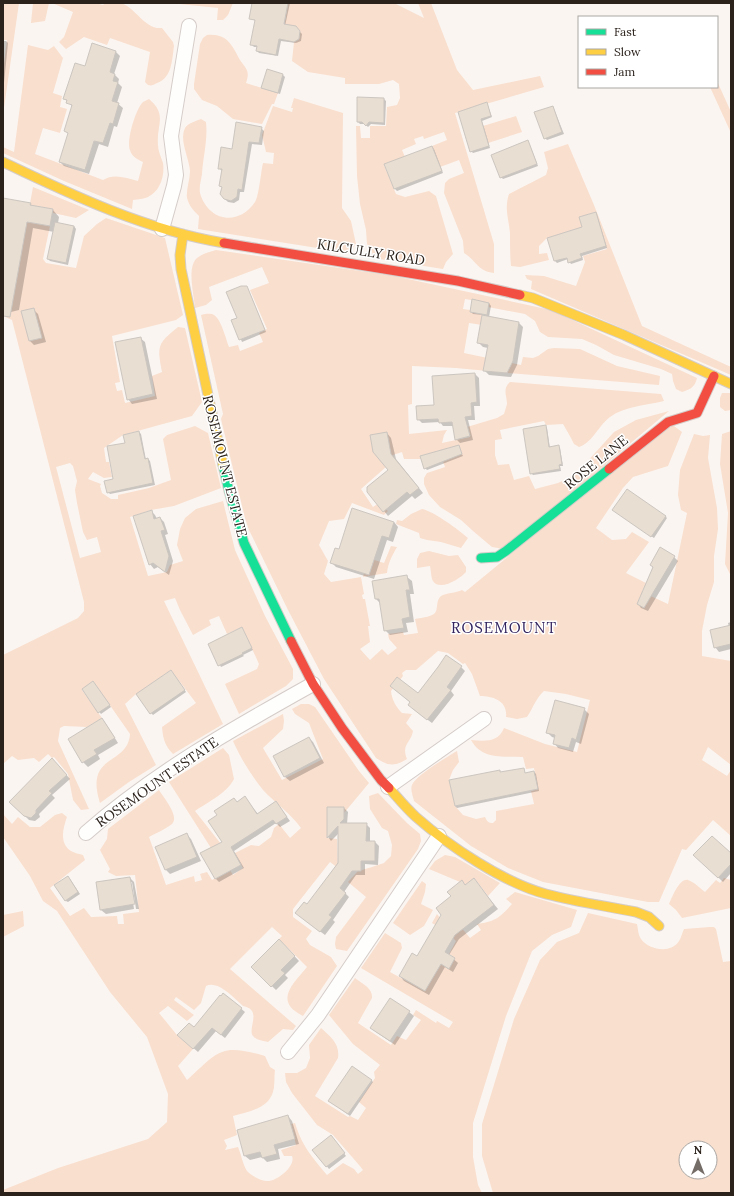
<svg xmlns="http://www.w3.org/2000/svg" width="734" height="1196" font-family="Lora,serif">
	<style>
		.green { fill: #f9dfce; fill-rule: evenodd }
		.shadow { fill: #0003 }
		.building { fill: #e8ded2; stroke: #ccc6c0 }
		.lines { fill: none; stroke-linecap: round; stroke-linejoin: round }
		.street-casing { stroke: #d4ccc8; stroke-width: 16 }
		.fast-casing { stroke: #d4ccc8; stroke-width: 11 }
		.slow-casing { stroke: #d4ccc8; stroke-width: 11 }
		.jam-casing { stroke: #d4ccc8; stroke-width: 11 }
		.street { stroke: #fefefd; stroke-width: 14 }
		.fast { stroke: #16e098; stroke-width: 9 }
		.slow { stroke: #ffcf43; stroke-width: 9 }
		.jam { stroke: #f24e42; stroke-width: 9 }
		.labels { text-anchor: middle; stroke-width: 3; stroke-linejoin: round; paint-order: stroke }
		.street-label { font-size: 14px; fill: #2b221c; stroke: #fff }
		.neighbourhood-label { font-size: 15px; letter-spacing: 1px; fill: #33255f; stroke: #fff }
	</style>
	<rect width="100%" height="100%" fill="#fbf5f1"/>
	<!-- green -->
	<path class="green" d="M3,3H19L3,115V72L7,40H3Z
		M33,3H49L45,21L31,23Z
		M52,3H95L103,5L105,3C109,3 116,2 121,3C135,7 145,30 162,28L173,42L174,46C172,60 172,78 157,83C153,85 152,86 148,85L145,82L150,52L110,38L107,45L84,37L66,49L59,42L64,37L73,12Z
		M170,3H233L228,15L223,20H217L218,8Z
		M288,3H394L424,18L418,3H431L457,70L473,90L540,76L544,87L455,113L494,244V273C477,271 477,261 464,253L463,241L444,193L445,183L449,179L464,173L459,160L440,167L432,146L447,140L444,132L424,139L423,136L414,139L416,144L402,150L405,157L384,165L396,194L405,197L429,191L436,196L453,254L446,262L443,269L373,258L372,251L367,244L366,230L360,204L357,176L356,126H360L361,138H370V126H386L387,107L397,105L400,98L399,84L393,80L379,84H345V78L308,72L292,61L294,42L299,39L300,31L296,26L284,28Z
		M207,35C227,33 232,45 240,60C247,70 250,71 246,83L278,93L274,104H272L262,124L233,119L217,106L202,100L194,89V84L200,44L203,38Z
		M28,45L48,50L54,46L63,58L53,93L62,96L60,107L67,109L60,133L43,128L35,154L103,180C114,173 126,178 138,181L143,162C137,159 132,157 130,150C126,141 136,108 143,102C145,101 147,100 149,99C168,115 156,125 158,145C158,151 161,157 163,163C165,176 160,191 148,197C144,199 138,199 133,200L132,209L64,181L3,153V147L14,152Z
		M717,81L731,112V133L710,87H717Z
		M294,98L343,113L342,208L351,221L356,244L349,253L198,229L199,216C194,211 189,206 187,198C186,189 190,180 190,171C189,157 179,141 185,128C188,123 196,121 201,119L206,122C208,139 203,158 202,174C201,180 199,187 200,193C208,221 238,227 255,202C259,196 261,171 263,163L273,164L274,153L266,152L262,135L273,106L292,112L293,108H291Z
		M516,116L522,132L488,143L483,126Z
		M568,144L594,205L642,326L731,367V375L531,289L532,281L527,279L525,275L544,276L576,286L585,262L583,256L607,249L595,212L580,217L583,227L547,238L539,246V254L547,253L549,260L520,267L511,266C510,256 510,245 510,234C509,219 504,209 509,194L546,175L548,168L544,152Z
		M33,187L89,210L76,218L53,213V209L37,206L33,223L50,226L43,259L46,263L76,268L84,236L97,224L106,218L165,238L183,315L176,320L112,336L120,382L115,383L117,391L122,390L125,403L155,396L152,376L162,372C157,346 157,344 178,327L185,328L202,402L192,416L123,435L104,448L106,462H109L112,477L104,478L93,472L88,479L101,484L100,486L102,493L111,499H118V495L149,488L171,480L163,439L167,435L195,426L208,433L221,488L174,506L151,510L130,517L148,576L167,572L170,565L183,561L177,545L180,529L185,518L196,509L223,501L235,550L265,616L293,669V679L286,686L239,714L225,684L257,669L259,664L242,627L227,634L219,616L209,620L211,625L193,635L180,610L175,598L164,601L223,724L173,754C165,746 163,739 162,727L196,703L171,670L136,694L125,704L156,765L129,782L100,803C84,753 128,766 130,734L93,681L82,690L102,718L87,727L64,726L60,728L58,741L89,809L81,810L73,800L68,774L54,757L52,758L48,754L39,762L34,758L18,760L12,756L3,764V655L78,618L84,611V602L12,320L3,316V306L12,303ZM70,463L73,466L77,481L75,490L77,503L83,532L87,540L97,537L101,552L80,558L56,467Z
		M216,250L394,276L551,310L697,378C695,387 691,389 682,392L676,389L673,381L672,374L661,369L614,355L596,345L582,339L548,337L540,332L535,321L525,314L488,307L489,303L465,299L463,309L470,310V312L484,315L482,325L469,323L464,353L521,365L523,357L533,358L538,356L548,349L554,348L580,349L617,366L660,376L659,385L507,373L509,368L501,367L498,372L456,368L412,366V404L408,405L409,434L447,430L444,435L442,443L470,437L467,427L497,418L504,414C505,411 506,407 507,404C507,396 502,389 510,382L661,394L664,401C647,405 625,406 610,417C598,426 593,442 579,447L574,444L571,438L563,424L546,425L544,421L500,430L502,439L495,440V455L498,465L509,464L514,480L529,476L535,489L558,483L575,475L614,432L636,420L669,411L504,549L492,547L473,531L461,520L440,507L429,495L424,484V478L427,473L445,467L439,451L420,456L421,459H404L402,452L393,455L394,457L384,465L386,467L361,489L373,507L379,503L388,511L384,515L352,503L344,519L329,521L319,545L328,561L324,574L331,582L361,577L364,594L362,595L363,599H365L370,626H368L370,642L360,649L370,660L382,649L388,655L397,648L389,639L388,634L403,632L404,635L418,633L415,619C421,618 429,617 434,614C439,610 435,601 441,596C446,593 456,593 462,590L465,592L670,423L682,432L668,466L633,477L623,488L596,528L612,540L626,539L632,532L649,542L626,573L646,583L642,592L668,604L687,513L681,510L678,495L680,470L694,434L703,436L710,435L708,458L717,508L718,529L714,556V582L707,605L702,631V656L731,661V765L708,747L702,760L727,776L731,770V836L713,820L686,850L682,849L659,902H648L543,882L508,868L471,846L414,801C413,796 410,790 412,785C415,776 447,757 457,751L459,762L453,770L449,780L455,806L463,815L476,819L485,817C487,821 488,823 493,823L496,820V811L534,804L531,791L538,789L534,768L526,769L523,757C502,756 482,760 471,740C484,741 498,743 504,728L545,744L577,752L590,700L566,694L544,691C536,698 533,708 527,717L517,719L506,717C508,701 493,696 480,696L472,674L465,663L463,664L448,653L438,651L416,670H406L402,673L403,676L391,691C392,700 396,707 402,713L412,714L406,723L413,731C411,743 401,744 407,759C394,767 388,766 376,758L324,679L288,610L249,530L245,518L221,419L223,414L201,315C205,314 210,313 214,315C221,319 226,339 229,347L238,345L240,351L263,342L259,333L267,329L250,290L269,283L262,267L209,287L212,300L206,305L195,308C194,295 187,269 196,259C201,254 209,252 216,250Z
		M722,393H731V410L725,411L720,407V398Z
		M731,431V576L725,564L728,513L720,464L722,434Z
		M422,509C433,511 458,529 468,538L461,548L441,542L427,540L420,538L419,533L396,524L397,520L402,521L411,514Z
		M391,546L397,547C392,556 388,563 387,573L363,577L368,558L384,563Z
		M429,551L449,556L458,555L466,567V572C461,578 440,592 433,581C431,578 431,570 430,566L417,568V559L420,553Z
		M301,704H309L315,707L359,771L369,783L344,813V807H327V838L337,839L338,868L330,862L293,909V917L312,931L306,939L310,945L331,957L337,966L303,1016C273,1001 293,984 307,967L279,939L282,936L272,927L230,969L296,1026L293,1030L283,1029L268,1042C263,1041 256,1040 253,1036C247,1028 263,1010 243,1006C234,998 218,980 206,986L201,1003L194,1010L176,997L174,1000L194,1015L187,1021L168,1006L159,1013L177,1035L193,1049L178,1066L187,1080C219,1051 220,1043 265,1056L270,1067L275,1070C274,1077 275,1086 273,1092C268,1109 247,1112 233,1116L237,1135L224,1140L227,1146L225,1150L238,1147C241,1154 243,1165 247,1171C252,1176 262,1182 269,1181C278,1180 296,1166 292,1156H284L281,1150L296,1145L291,1124L295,1123C302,1146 312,1157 327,1175L343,1163L354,1169L358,1174L363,1170L359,1165L333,1135L317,1125L292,1093L286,1082L285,1073H297L306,1068L310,1058L309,1045L321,1028C331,1037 340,1044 338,1058L315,1096L348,1117L350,1116L358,1120L366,1108L359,1102L375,1078L374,1072L380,1065L353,1044L329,1015L355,978C362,984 373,988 372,998L358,1023L391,1045L397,1036L406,1040L421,1020L413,1015L416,1010L436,1023L437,1021L449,1028L453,1022L361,968L385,933L401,943L402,948L390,972L425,991L441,964L449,969L455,958L449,954L456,941L453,938L454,936L432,923L437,914L451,932L460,926L470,938L481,930L477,924C496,921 499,918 512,904L506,899L515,892L577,910L571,927L552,935L532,951L506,1016L473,1123V1157L478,1185L482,1193H3V1190L58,1168L148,1139L167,1122L168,1094L147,1037L110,992L57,911L43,901L30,876L3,837V814L12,824L18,817L30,827H40L55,815L62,813L67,817C63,828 59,843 71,851C74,853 80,854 83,855L85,860L50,888L70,916L84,908L91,917L117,916L118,924H124L123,914L139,912L135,875L116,876L108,872L110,869L100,850L107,839L108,829L159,790C163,797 180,816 172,824C166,829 156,833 149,837L166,885L194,876L195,882L202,880L200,874L207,872L212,880L225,873L211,848L169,782L223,748L229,755L234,779C227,793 208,802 195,811L221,844L216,847L233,875L243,868L235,853L251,845L259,846L271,837L274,828L279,824L290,838L301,828C290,813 275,803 263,790C251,775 241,759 233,741L283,714L284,721L283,729L263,748L282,780L323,759L309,723L295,714L292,709Z
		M378,793L407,823L420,834L421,841L418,849L347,951L336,949L335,944L336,937L366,897L348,882L358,871C360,871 381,864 384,863C386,861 389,858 391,856L392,845L388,831L382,828L370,809L369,796Z
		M445,855L455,857L500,883L488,896L475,879L465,885L460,882L429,869L435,861Z
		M724,878L731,880V908L682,918L676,910L669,904C672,898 679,878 688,880C694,882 700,888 705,892L716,880L720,883Z
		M422,881L426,884L425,892L421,904L433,910L424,926L410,935L393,923Z
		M23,911L24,926L3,937V915Z
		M588,913L637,924C638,928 638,935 641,939C649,950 671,954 679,941C681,938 682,933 684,929L710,927H714L716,929L723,962L731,961V1193H493L482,1156V1124L514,1019L540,960L557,942L579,933ZM686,1148H710V1172H686Z"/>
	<!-- shadow -->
	<path class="shadow" d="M262,3H290L285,26L298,30L302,34L301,41L296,43L281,41L278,56L259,53L257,51L258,47H254L252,45L256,21L250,18Z
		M3,41H6L8,43L4,83Z
		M116,52L120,56L114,74L119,79L118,83L122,87L117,103L123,108L117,127L114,126L108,147L99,144L89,174L64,166L60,162L69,134L65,131L73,107L65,99L85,68Z
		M268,70L283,75L285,77L280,94L265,89L263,87Z
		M358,98L384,99L386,101L385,125L371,124L368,127L365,124H360L358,122Z
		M486,104L488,106L492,117L482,121L490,148L473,153L471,151L459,113Z
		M552,107L554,109L564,134L547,140L545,138Z
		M261,128L264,131L262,145L252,144L244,192H240L239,200L234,203L228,202L225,199L223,188L220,186L222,171L219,168L232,150Z
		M527,141L529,143L538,166L503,179L501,177Z
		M432,147L434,149L443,173L397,191L395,189L386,165Z
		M3,199L30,204L33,206L53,210L59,217L58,223L74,226L76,229L68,265L50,261L48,259L54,232L33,228L19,310L3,314Z
		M595,213L597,215L607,248L582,256L583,260L571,264L568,259L557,263L555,261Z
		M246,287L248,289L266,332L242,342L233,321L238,318Z
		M489,303L491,306L489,317L519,323L523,327L517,365L511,377L489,375L484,370L488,348L483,347L478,342L483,315L473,314L471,312Z
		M33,309L38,314L46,342L34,345L30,341L22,312Z
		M140,338L145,342L157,399L132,404L128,399Z
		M475,374L479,378L480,406H474L475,420H468L473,440L460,443L456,439L453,426H443L440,422L422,423L418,419Z
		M545,426L547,428L550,448L558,446L560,448L563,466H560L561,471L533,475L531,473Z
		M139,432L141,434L146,460L148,459L150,461L155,485L110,494L108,492L114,479L126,443Z
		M387,433L391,438L396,459L423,493L415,499L412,496L388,516L384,511L390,470Z
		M458,446L463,456L427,470L425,468Z
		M151,511L155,515L157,519L160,518L164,522L168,534L165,535L173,561L169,575L158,567L154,569L150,564Z
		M616,512L665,516L667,518L654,538Z
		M394,522L398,527L393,542L387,540L374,579L336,567L331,562L339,550Z
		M674,557L678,561L648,611L641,608L638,604L653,567L651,565Z
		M407,577L412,581L414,594H410L414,622L406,623L408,632L390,635L385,630L381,604L376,599Z
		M731,622V649L719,652L715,647L729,627L728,623Z
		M241,628L253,650L243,655L244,656L221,667L209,644Z
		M461,667L465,671L451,691L454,695L432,723L413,709L411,703L391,686L418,694Z
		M173,673L186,692L153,715L151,713Z
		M95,685L111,707L101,714L83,690Z
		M584,709L589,714L581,744L576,742L573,752L558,748L554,743L555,738L552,737L547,732Z
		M102,719L106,724L118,743L98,755L100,759L88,767L83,762Z
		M309,738L313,742L324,763L290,781L285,777L274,756Z
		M56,763L70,779L52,795L55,798L39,814L40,817L35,821L29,820L11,802Z
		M523,769L526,774L534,772L536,774L539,791L457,808L455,806L500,771L501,773Z
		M245,798L258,814L276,802L290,821L280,827L276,823L234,851L244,868L219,882L215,878L223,842Z
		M328,808H344L348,812L347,824H366L370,828V842H375L379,846L378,865L365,864V875H356L344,892L349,897L333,920L335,922L325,935L301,917L308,906L339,864V833L331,841L328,837Z
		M187,835L191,839L201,861L170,874L166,870Z
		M695,855H731V873L723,882Z
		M130,878L134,882L139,909H136L132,882H130L134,909L106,914L101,910Z
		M70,879L80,894L68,902L66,901Z
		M474,880L498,909L459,939L449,955L458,963L453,972L445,967L429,995L404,981L400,976L417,958L466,886Z
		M279,940L299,961L285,975L288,978L276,990L252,967Z
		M224,994L245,1012L225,1038L216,1031L198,1052L183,1039L194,1029Z
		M409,1012L414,1016L395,1045L376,1032L371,1028Z
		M371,1080L373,1082L350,1116L332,1103Z
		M288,1116L292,1121L299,1144L278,1149L280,1159L267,1162L262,1157L250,1160L245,1156L238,1130Z
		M333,1139L346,1156L329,1169L314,1150Z"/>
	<!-- building -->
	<path class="building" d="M252,3H288L284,24L296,26L300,31L299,39L294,42L279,39L276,55L256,51L257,46L250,45L255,20L249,19Z
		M92,43L116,51L110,72L115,74L113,81L118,82L112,101L119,103L113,124L110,123L103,143L94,141L85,170L59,162L68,133L64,131L72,105L66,103L67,100L63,99L75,63L85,66Z
		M267,69L283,74L278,93L261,88Z
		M357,97L384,98V123L369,122L366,126L362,122H357Z
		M487,102L491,116L481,119L489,146L470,152L458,112Z
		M553,106L562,132L544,139L534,112Z
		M236,122L262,127L259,143L249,142L242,190L238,189L237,197L231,201L224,199L220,194L222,187L219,186L222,169H218L221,147L232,149Z
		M528,140L537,164L500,178L491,155Z
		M432,146L442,171L394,189L384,164Z
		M3,198L31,203L30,205L53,209L50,226L27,222L10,317L3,316Z
		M596,212L606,246L580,254L582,258L568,263L567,258L554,261L547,238L582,227L579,217Z
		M55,222L74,226L66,263L47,259Z
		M241,286H247L265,330L239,340L231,320L237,318L226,292Z
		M472,299L489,303L487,315L470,312Z
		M34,308L42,338L29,341L21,311Z
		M482,315L519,322L513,361L507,373L483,371L488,345L477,343Z
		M141,337L153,394L127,400L115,342Z
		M475,373L477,402L471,403L472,416L465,417L470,436L455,440L452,422L439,423L438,419L417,420L416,406L434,405L432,376Z
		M546,425L549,447L559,445L562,464L559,465L560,469L530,474L523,429Z
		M139,431L145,459L148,458L153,483L107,493L104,481L113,479L107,446L125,443L123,435Z
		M387,432L391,454L419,488L410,495L407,492L383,512L367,492V487L388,470L373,452L370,435Z
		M459,445L462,454L424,469L420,456Z
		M627,489L666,516L651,537L612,510Z
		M352,508L394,522L389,538L382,536L369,575L330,563L335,548L339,549Z
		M152,510L154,519L160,517L165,530L161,531L169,556L165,572L153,563L149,565L133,516Z
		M660,547L675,556L644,608L637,604L653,567L650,565Z
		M407,575L410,590H406L410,617L402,619L404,628L384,631L379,599H375L372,581Z
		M731,625V644L714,648L710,630Z
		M242,627L252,648L242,653L243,654L218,666L208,644Z
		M446,655L462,666L447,687L451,690L427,720L408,705L410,702L390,686L397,677L418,693L438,667Z
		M171,670L185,690L150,714L136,694Z
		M93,681L110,705L98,713L82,689Z
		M555,700L585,708L576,740L572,738L569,748L553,744L555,735L546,733Z
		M102,718L115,738L94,750L97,754L82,763L68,739Z
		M309,737L320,758L284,777L273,756Z
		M52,758L67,775L49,791L52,793L36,810V813L31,818L24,816L9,802Z
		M524,768L525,773L534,771L538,789L455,806L449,780L500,770V772Z
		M245,796L257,814L276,801L287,817L276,824L273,820L231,847L241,865L215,879L200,853L222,842L208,821L217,815L214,811L234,798L237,802Z
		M327,807H344V819L340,823H367L366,841H375V861H361V871H352L340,888L346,893L329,915L332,917L320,932L295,913L304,902L307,904L338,863V826L327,838Z
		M187,833L197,857L165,870L155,847Z
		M712,836L731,853V864L718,878L693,855Z
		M68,876L78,892L65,901L54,885Z
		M130,877L135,904L100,910L96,882Z
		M474,878L494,905L455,935L445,952L455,958L449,969L441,964L425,991L399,976L412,953L417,956L441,915L436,908L451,896L447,892L462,880L465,885Z
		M279,939L295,956L281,970L285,973L271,987L251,967Z
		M223,993L242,1008L221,1035L212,1028L193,1049L177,1035L189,1023L194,1027L220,995L221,996Z
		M390,998L410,1011L390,1041L370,1028Z
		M352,1066L372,1080L348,1114L328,1101Z
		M288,1115L295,1139L274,1145L277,1154L262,1158L260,1152L244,1156L237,1130Z
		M331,1135L345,1153L326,1167L312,1150Z"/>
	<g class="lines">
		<defs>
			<path id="street" d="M162,229L174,186L176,175L171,136L189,26
				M388,787L484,719
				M86,833C154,773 234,728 313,684
				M288,1052L318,1015L439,836"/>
			<path id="fast" d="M223,465L229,491L244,543L291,641
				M481,558L497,557L506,551L609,469"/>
			<path id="slow" d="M3,162C74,196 146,230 224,243
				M183,234L180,255L181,269L223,465
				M520,295L533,298L624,335L731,384
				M389,788C398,798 406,808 416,817C449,846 504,883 546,894C576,902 606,906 636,912L649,917L659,926"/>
			<path id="jam" d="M224,243L458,281L520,295
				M609,469L668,422L697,413L714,376
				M291,641L313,684L342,728L381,780L389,788"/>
		</defs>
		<!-- street casing -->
		<use href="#street" class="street-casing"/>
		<!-- fast casing -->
		<use href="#fast" class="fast-casing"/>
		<!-- slow casing -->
		<use href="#slow" class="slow-casing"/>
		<!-- jam casing -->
		<use href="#jam" class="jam-casing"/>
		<!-- street -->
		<use href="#street" class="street"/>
		<!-- fast -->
		<use href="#fast" class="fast"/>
		<!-- slow -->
		<use href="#slow" class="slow"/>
		<!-- jam -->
		<use href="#jam" class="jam"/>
	</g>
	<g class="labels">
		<!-- street labels -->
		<g class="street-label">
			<text transform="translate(371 252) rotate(9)" y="5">KILCULLY ROAD</text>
			<text transform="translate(596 462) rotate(-39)" y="5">ROSE LANE</text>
			<text transform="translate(225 466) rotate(76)" y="5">ROSEMOUNT ESTATE</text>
			<text transform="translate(157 782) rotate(-35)" y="5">ROSEMOUNT ESTATE</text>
		</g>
		<!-- neighbourhood labels -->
		<g class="neighbourhood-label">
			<text x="504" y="633">ROSEMOUNT</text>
		</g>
	</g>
	<!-- border -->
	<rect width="734" height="1196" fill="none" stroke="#2b221c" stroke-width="8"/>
	<!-- legend -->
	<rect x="578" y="16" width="140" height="72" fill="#ffffff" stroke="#aaa7a4"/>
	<rect x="586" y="29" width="20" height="6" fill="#16e098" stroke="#aaa7a4"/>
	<text x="614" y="36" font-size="12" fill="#2b221c">Fast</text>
	<rect x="586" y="49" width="20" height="6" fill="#ffcf43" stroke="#aaa7a4"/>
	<text x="614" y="56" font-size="12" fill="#2b221c">Slow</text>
	<rect x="586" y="69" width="20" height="6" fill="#f24e42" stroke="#aaa7a4"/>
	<text x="614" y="76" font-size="12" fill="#2b221c">Jam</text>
	<!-- north arrow -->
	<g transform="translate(698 1160)"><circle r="19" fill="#ffffff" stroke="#aaa7a4"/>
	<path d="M0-3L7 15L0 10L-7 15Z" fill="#746c67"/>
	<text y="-6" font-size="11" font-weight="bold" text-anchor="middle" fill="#2b221c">N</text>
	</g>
</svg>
